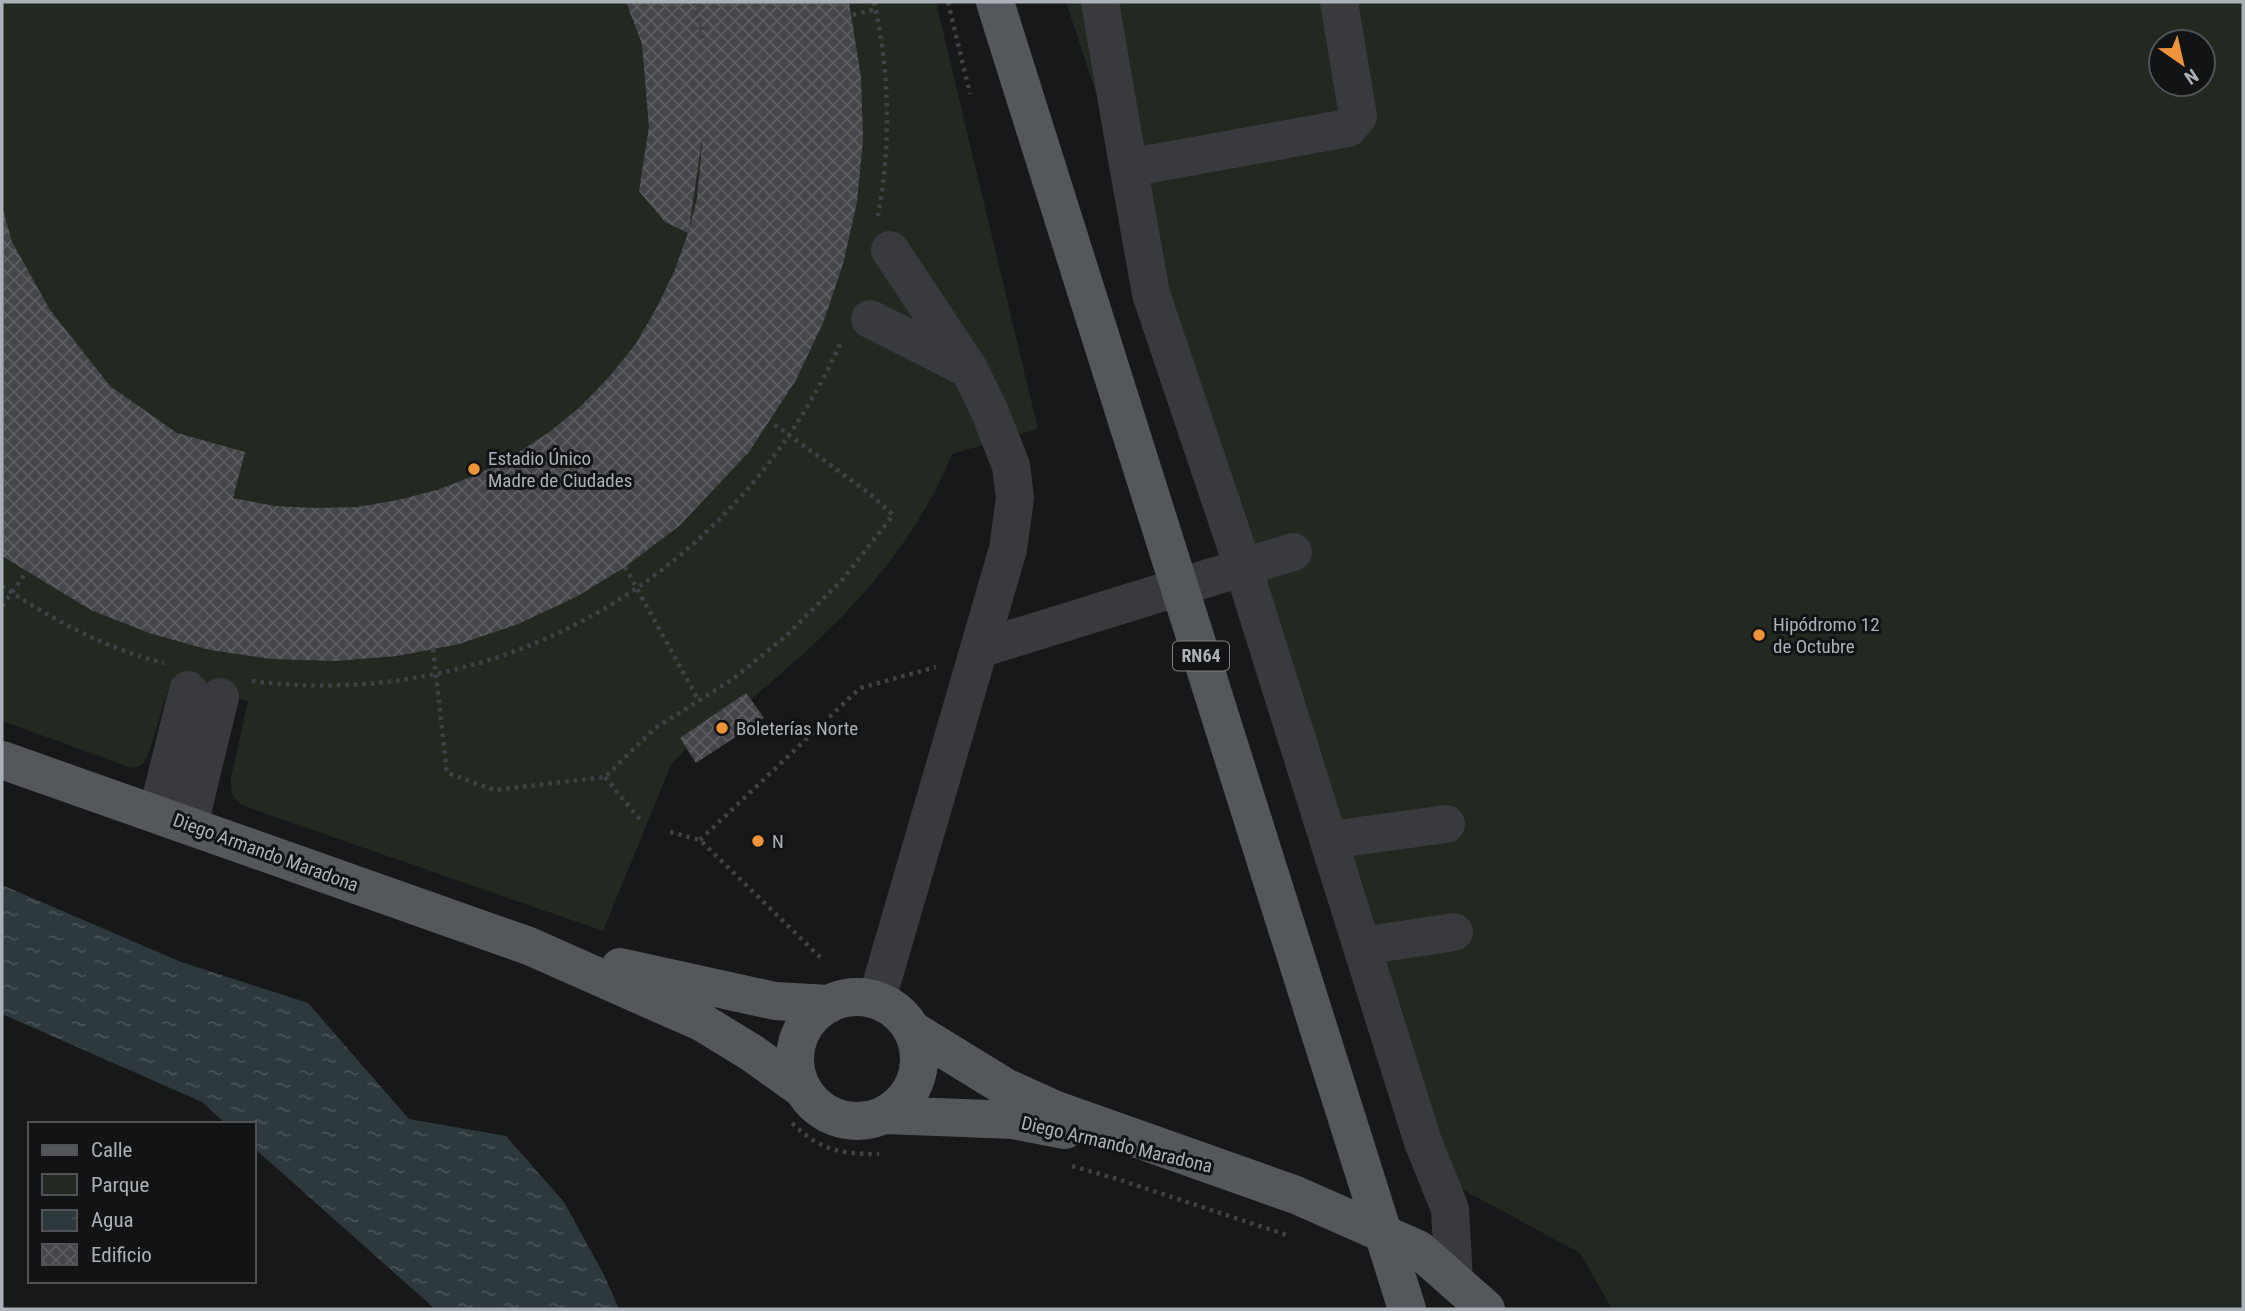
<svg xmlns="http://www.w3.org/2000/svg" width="2245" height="1311" font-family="'Roboto Condensed',sans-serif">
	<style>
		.green { fill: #222921; fill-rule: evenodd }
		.water { fill: url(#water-ripples) }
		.building { fill: url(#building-cross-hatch); fill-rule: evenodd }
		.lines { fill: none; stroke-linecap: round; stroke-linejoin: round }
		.path { stroke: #3e4245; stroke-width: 4.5; stroke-dasharray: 3.5 5; stroke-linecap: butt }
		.minor { stroke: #383a3e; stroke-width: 38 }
		.major { stroke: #54585d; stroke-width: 38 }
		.major-bridge { stroke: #54585d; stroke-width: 38 }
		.poi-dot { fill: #ef933a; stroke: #121314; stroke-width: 2.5 }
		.labels { text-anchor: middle; stroke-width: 6; stroke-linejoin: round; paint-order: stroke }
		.shield { fill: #121314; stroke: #7c8288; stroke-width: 2 }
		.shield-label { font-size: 18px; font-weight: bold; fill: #aab1b9 }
		.poi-label { font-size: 19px; fill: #aab1b9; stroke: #121314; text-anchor: start }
		.street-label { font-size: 19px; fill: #aab1b9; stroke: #121314 }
	</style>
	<defs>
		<pattern id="water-ripples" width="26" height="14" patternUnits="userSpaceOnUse" patternTransform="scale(1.75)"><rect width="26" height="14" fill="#2d393d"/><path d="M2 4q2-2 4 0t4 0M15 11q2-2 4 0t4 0" fill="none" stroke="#495357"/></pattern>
		<pattern id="building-cross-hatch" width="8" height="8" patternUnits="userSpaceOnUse" patternTransform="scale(1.75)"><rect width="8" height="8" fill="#444649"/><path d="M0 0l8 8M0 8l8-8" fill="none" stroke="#5c5e61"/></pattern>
	</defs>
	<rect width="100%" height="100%" fill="#171819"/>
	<!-- green -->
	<path class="green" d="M2,2H936L1038,429L952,454C911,555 834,631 751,699L764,718L696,763L686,749L671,765L603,931L241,805C232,797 230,790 231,778L248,701L188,690L170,683L149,752C145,761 143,767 132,768L2,721Z
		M1066,2H2243V1309H1612L1580,1253L1456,1186ZM2161,42H2203V84H2161Z"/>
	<!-- water -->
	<path class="water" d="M2,885L181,962L308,1003L409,1119L506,1136L564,1202L604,1275L619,1309H435L254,1148V1124H226L202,1102L2,1014Z"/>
	<!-- building -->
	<path class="building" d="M626,2H849L861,77L863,140L857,202L843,264L823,323L796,380L749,452L679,526L625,567L576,597L518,624L459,644L397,656L335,661L272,659L210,650L149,633L91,610L2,556V206L12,242L50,310L110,386L177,433L245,452L233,498L274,506L315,508L357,507L398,500L437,490L476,475L513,456L548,433L580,407L609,377L635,345L656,309L674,272L688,233L665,222L639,191L649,127L642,44ZM703,133L697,199L689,229Z
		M746,693L764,718L696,763L680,738Z"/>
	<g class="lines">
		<!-- path -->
		<path class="path" d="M694,2L705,44
			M874,2C890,71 891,147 878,216
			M948,2L970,94
			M853,15L876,9
			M625,567L699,701
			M2,586C51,619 106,649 164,663
			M2,606L26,573
			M433,649L447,773L495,790L605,777L654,729L733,679L786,636L843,579L893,515L869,493L771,422
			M252,681C504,713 738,572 841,342
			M605,777L642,822
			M670,832L700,840L822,959
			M700,840L860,688L936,667
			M792,1123C820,1151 842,1154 879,1154
			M1072,1166L1114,1178L1287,1235"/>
		<!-- minor -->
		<path class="minor" d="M1100,2L1127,159L1139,166L1348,128L1358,116L1339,2
			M1127,159L1151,294L1243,567L1423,1142L1450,1209L1454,1281
			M870,319L967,368
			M979,649L1293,552
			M157,814L188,690
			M189,825L220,697
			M1330,840L1446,824
			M1363,946L1454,932
			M877,999L1008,549L1015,498L1011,466L990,412L969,369L890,250"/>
		<!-- major -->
		<path class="major" d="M2,760L529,946L703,1023L752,1053L801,1088
			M620,967L775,1001L829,1004
			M795 1059a62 62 0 1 1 124 0a62 62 0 1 1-124 0Z
			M914,1031L1005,1087L1056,1110L1296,1195L1418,1249L1486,1309
			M886,1115L1013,1120L1065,1130"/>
		<!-- major-bridge -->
		<path class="major-bridge" d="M995,2L1407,1309"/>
	</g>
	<!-- markers -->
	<g class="poi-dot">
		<circle cx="474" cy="469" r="7"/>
		<circle cx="1759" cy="635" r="7"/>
		<circle cx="722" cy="728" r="7"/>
		<circle cx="758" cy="841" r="7"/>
	</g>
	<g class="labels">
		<!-- shield labels -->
		<rect class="shield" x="1173" y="641.5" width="56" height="29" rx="5"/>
		<g class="shield-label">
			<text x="1201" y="662">RN64</text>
		</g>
		<!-- poi labels -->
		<g class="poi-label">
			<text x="488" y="465">Estadio Único<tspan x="488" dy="22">Madre de Ciudades</tspan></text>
			<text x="1773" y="631">Hipódromo 12<tspan x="1773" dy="22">de Octubre</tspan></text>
			<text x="736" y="735">Boleterías Norte</text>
			<text x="772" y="848">N</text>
		</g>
		<!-- street labels -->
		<g class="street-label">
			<text transform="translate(266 852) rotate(20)" y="7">Diego Armando Maradona</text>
			<text transform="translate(1117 1144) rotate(13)" y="7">Diego Armando Maradona</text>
		</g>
	</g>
	<!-- border -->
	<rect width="2245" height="1311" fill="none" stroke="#aab1b9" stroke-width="7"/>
	<!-- legend -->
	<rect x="28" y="1122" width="228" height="161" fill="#121314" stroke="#4f5256" stroke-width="2"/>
	<rect x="42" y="1145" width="35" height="10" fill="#54585d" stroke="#4f5256" stroke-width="2"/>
	<text x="91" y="1157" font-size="21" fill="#aab1b9">Calle</text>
	<rect x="42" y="1174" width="35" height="21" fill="#222921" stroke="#4f5256" stroke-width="2"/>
	<text x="91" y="1192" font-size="21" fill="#aab1b9">Parque</text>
	<rect x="42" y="1210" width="35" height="21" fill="url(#water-ripples)" stroke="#4f5256" stroke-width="2"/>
	<text x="91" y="1227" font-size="21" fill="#aab1b9">Agua</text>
	<rect x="42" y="1244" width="35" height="21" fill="url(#building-cross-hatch)" stroke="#4f5256" stroke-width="2"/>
	<text x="91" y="1262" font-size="21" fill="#aab1b9">Edificio</text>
	<!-- north arrow -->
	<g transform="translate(2182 63) rotate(146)"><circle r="33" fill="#121314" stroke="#4f5256" stroke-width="2"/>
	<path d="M0-5L12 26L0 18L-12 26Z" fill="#ef933a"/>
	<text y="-10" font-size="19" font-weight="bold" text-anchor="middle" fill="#aab1b9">N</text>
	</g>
</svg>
